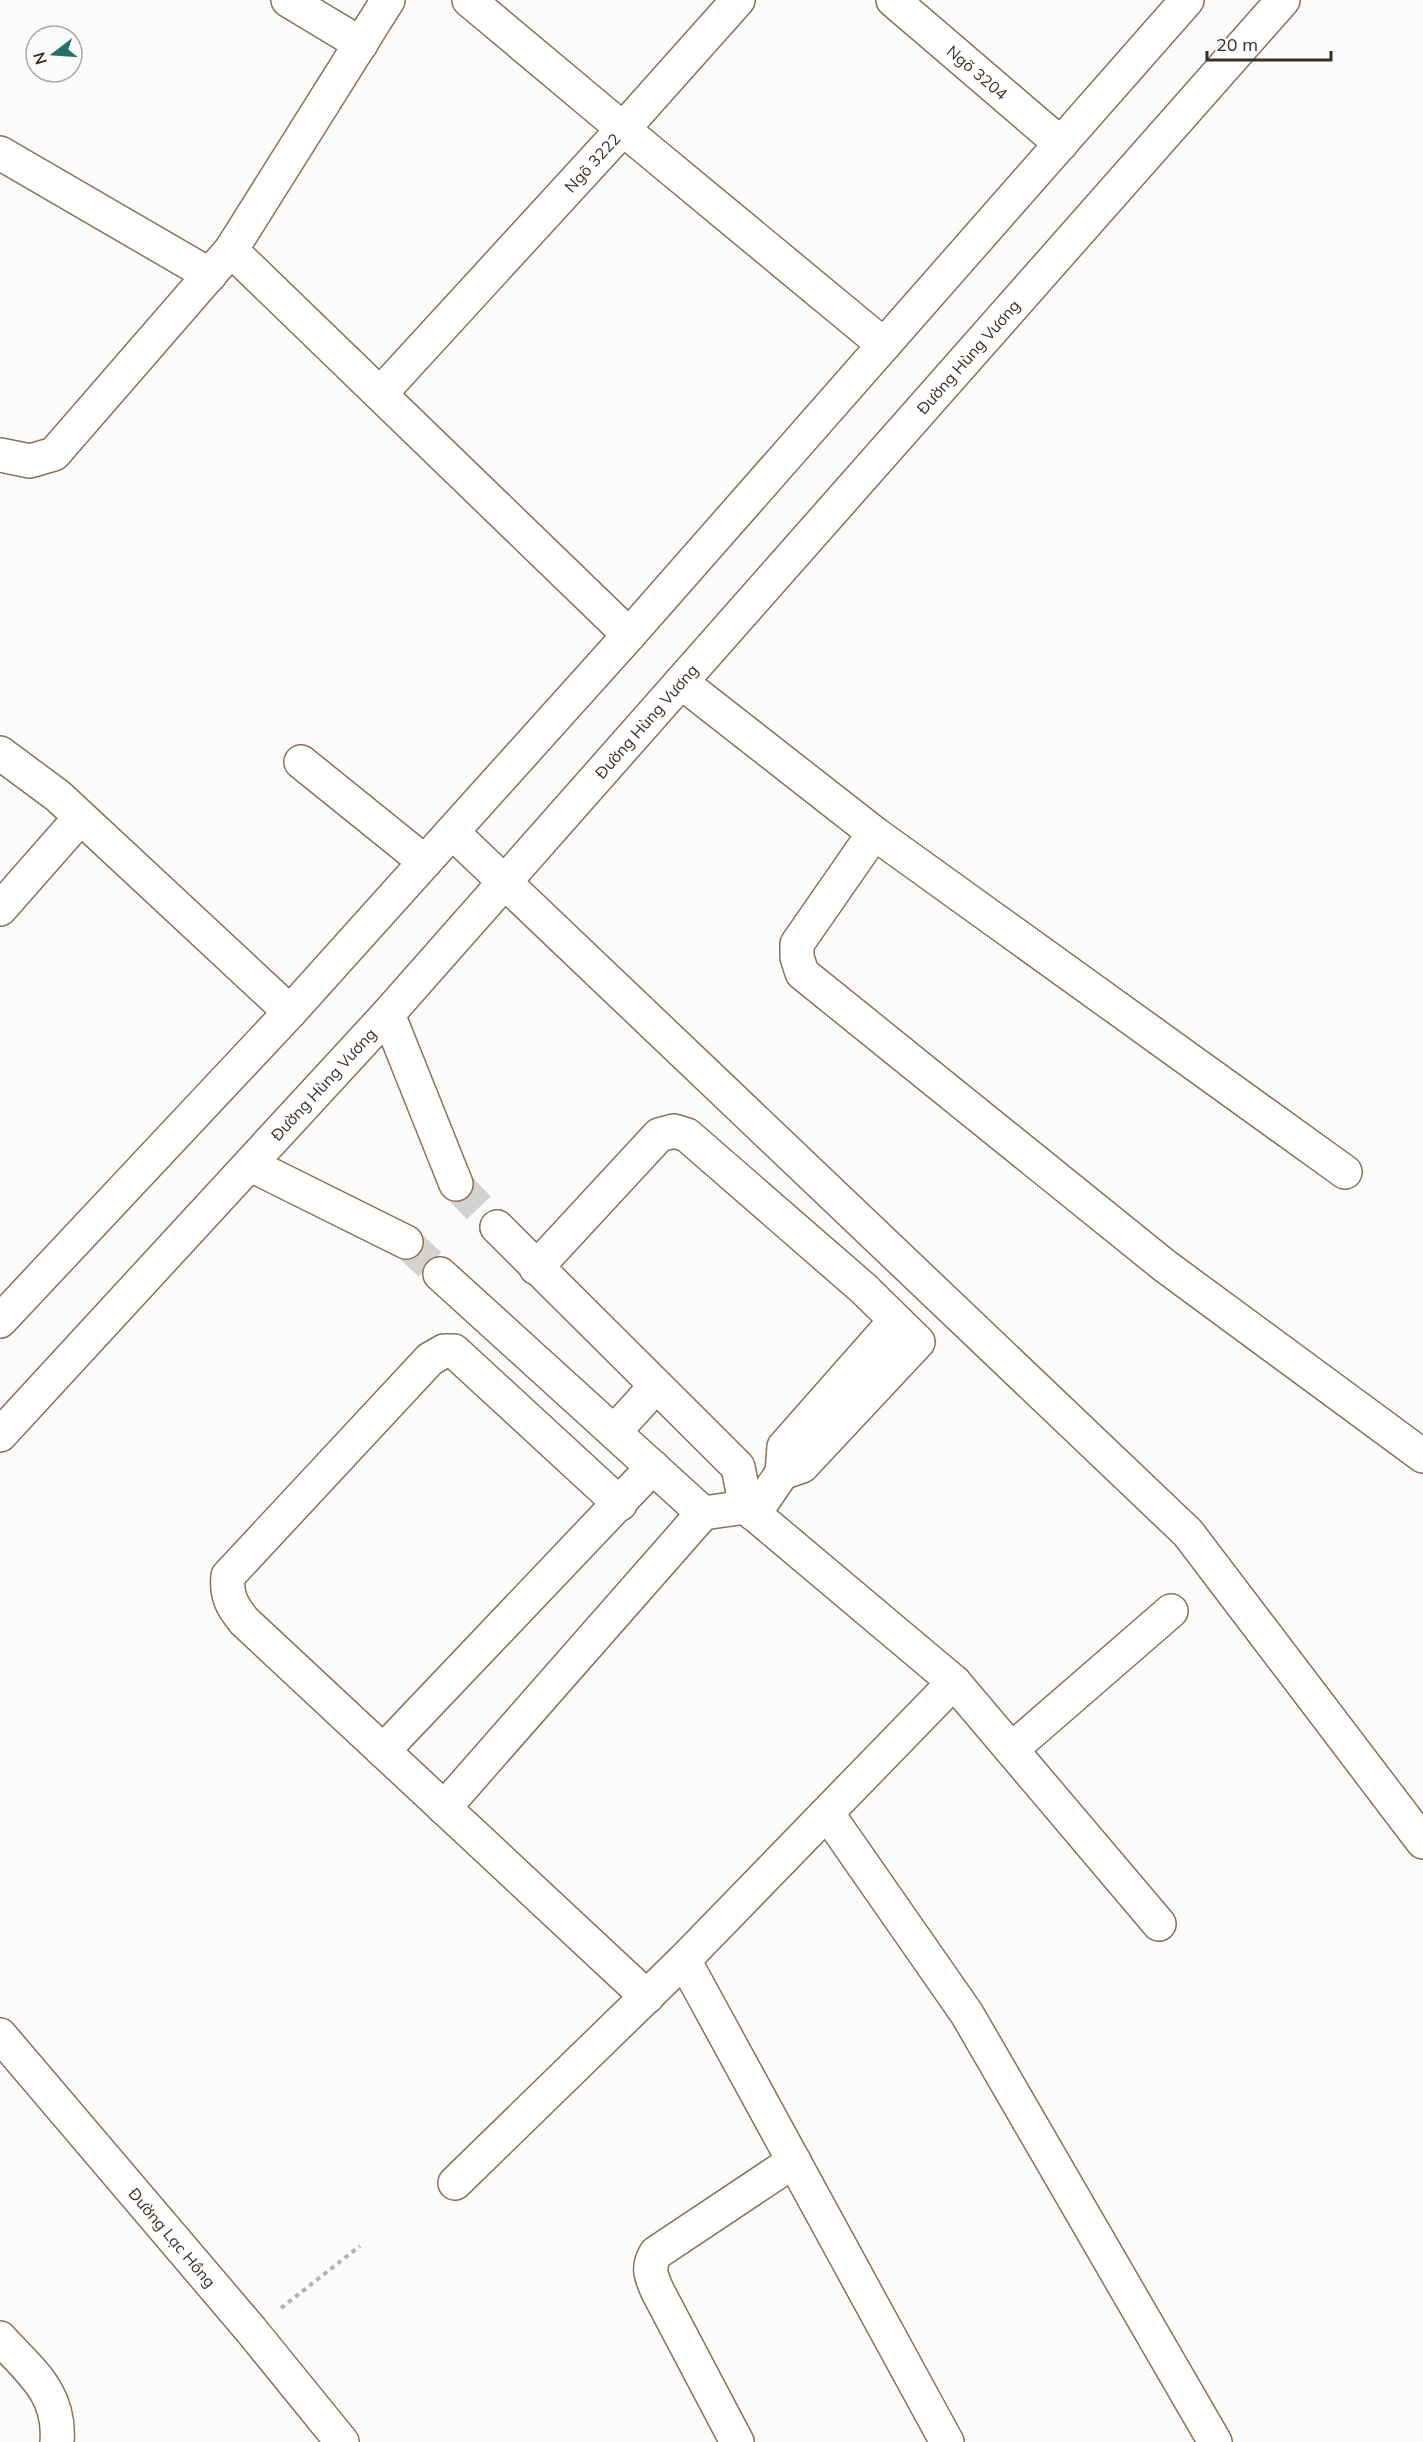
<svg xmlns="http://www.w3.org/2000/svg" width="1423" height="2442" font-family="Mulish,sans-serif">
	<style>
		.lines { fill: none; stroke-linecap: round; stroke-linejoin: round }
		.minor-tunnel { stroke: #d4d2d0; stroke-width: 33; stroke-dasharray: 33 16; stroke-linecap: butt }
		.minor-casing { stroke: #8c705b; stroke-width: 36 }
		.major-casing { stroke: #8c705b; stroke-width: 36 }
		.highway-casing { stroke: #8c705b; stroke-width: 36 }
		.path { stroke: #b6b2af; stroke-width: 4; stroke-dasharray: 4.5 4.5; stroke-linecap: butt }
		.minor { stroke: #fff; stroke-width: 33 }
		.major { stroke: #fff; stroke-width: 33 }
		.highway { stroke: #fff; stroke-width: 33 }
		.labels { text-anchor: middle; stroke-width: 6; stroke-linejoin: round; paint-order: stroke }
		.street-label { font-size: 16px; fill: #3a2e25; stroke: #fbfbfb }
	</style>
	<rect width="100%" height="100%" fill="#fbfbfb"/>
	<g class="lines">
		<!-- minor-tunnel -->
		<path class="minor-tunnel" d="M456,1184L497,1227
			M406,1242L440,1274"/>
		<defs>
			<g id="minor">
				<path d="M288,0L361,44"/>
				<path d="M469,0L623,129L738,0"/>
				<path id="s1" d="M893,0L1061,144"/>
				<path d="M0,153L210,275"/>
				<path d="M231,250L629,635"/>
				<path id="s2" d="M380,394L623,129L884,345"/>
				<path d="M0,455L30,461L54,454L231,250L388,0"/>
				<path d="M681,682L874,833L1345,1172"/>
				<path d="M0,753L58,796L290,1012"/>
				<path d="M301,762L425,862"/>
				<path d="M452,832L1188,1533L1423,1842"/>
				<path d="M874,833L797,944V957L802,973L1165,1266L1423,1456"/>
				<path d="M0,909L80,818"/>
				<path d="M388,1014L456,1184"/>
				<path d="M251,1165L406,1242"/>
				<path d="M497,1227L738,1467L746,1507L954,1682L1159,1924"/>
				<path d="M536,1268L659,1135L674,1131L687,1135L864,1289L918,1342L802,1466L782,1473"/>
				<path d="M440,1274L703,1513L746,1507"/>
				<path d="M614,1432L656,1386"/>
				<path d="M620,1504L454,1351H444L430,1359L228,1576C226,1596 232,1606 244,1621L647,1997"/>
				<path d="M754,1514L782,1473L784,1447L895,1321"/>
				<path d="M1012,1749L1171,1611"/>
				<path d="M383,1751L653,1467"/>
				<path d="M444,1808L703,1513"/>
				<path d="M827,1813L967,2014L1215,2442"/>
				<path d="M684,1960L947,2442"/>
				<path d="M455,2183L684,1960L954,1682"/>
				<path d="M0,2338C30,2371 61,2393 57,2442"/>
				<path d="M737,2442L657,2290C651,2276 647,2267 656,2253L794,2161"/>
			</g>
			<g id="major">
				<path id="s3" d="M0,2035L251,2330L342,2442"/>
			</g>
			<g id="highway">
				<path d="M0,1321L290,1012L629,635L1187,0"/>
				<path id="s4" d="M0,1435L388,1014L1283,0"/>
			</g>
		</defs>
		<!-- minor casing -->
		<use href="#minor" class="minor-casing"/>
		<!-- major casing -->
		<use href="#major" class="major-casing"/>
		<!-- highway casing -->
		<use href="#highway" class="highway-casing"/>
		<!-- path -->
		<path class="path" d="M281,2308L360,2246"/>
		<!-- minor -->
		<use href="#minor" class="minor"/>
		<!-- major -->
		<use href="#major" class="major"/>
		<!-- highway -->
		<use href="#highway" class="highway"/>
	</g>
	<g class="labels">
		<!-- street labels -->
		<g class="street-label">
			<text dy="6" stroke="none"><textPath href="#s1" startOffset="111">Ngõ 3204</textPath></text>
			<text dy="6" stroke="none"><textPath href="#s2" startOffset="314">Ngõ 3222</textPath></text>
			<text dy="6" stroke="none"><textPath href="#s4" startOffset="1449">Đường Hùng Vương</textPath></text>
			<text dy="6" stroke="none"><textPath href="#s4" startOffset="963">Đường Hùng Vương</textPath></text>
			<text dy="6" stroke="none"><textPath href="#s4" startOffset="477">Đường Hùng Vương</textPath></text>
			<text dy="6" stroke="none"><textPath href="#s3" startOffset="266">Đường Lạc Hồng</textPath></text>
		</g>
	</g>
	<!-- north arrow -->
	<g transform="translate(54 54) rotate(253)"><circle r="28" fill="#fbfbfb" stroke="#aea9a5" stroke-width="1.5"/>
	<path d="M0-4.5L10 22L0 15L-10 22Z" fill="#27706a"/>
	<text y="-9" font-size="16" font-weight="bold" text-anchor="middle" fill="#3a2e25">N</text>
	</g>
	<!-- scale -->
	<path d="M1207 51v9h124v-9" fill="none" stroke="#3a2e25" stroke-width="3"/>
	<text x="1216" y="51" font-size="18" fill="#3a2e25" stroke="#fbfbfb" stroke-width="4.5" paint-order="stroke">20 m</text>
</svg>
